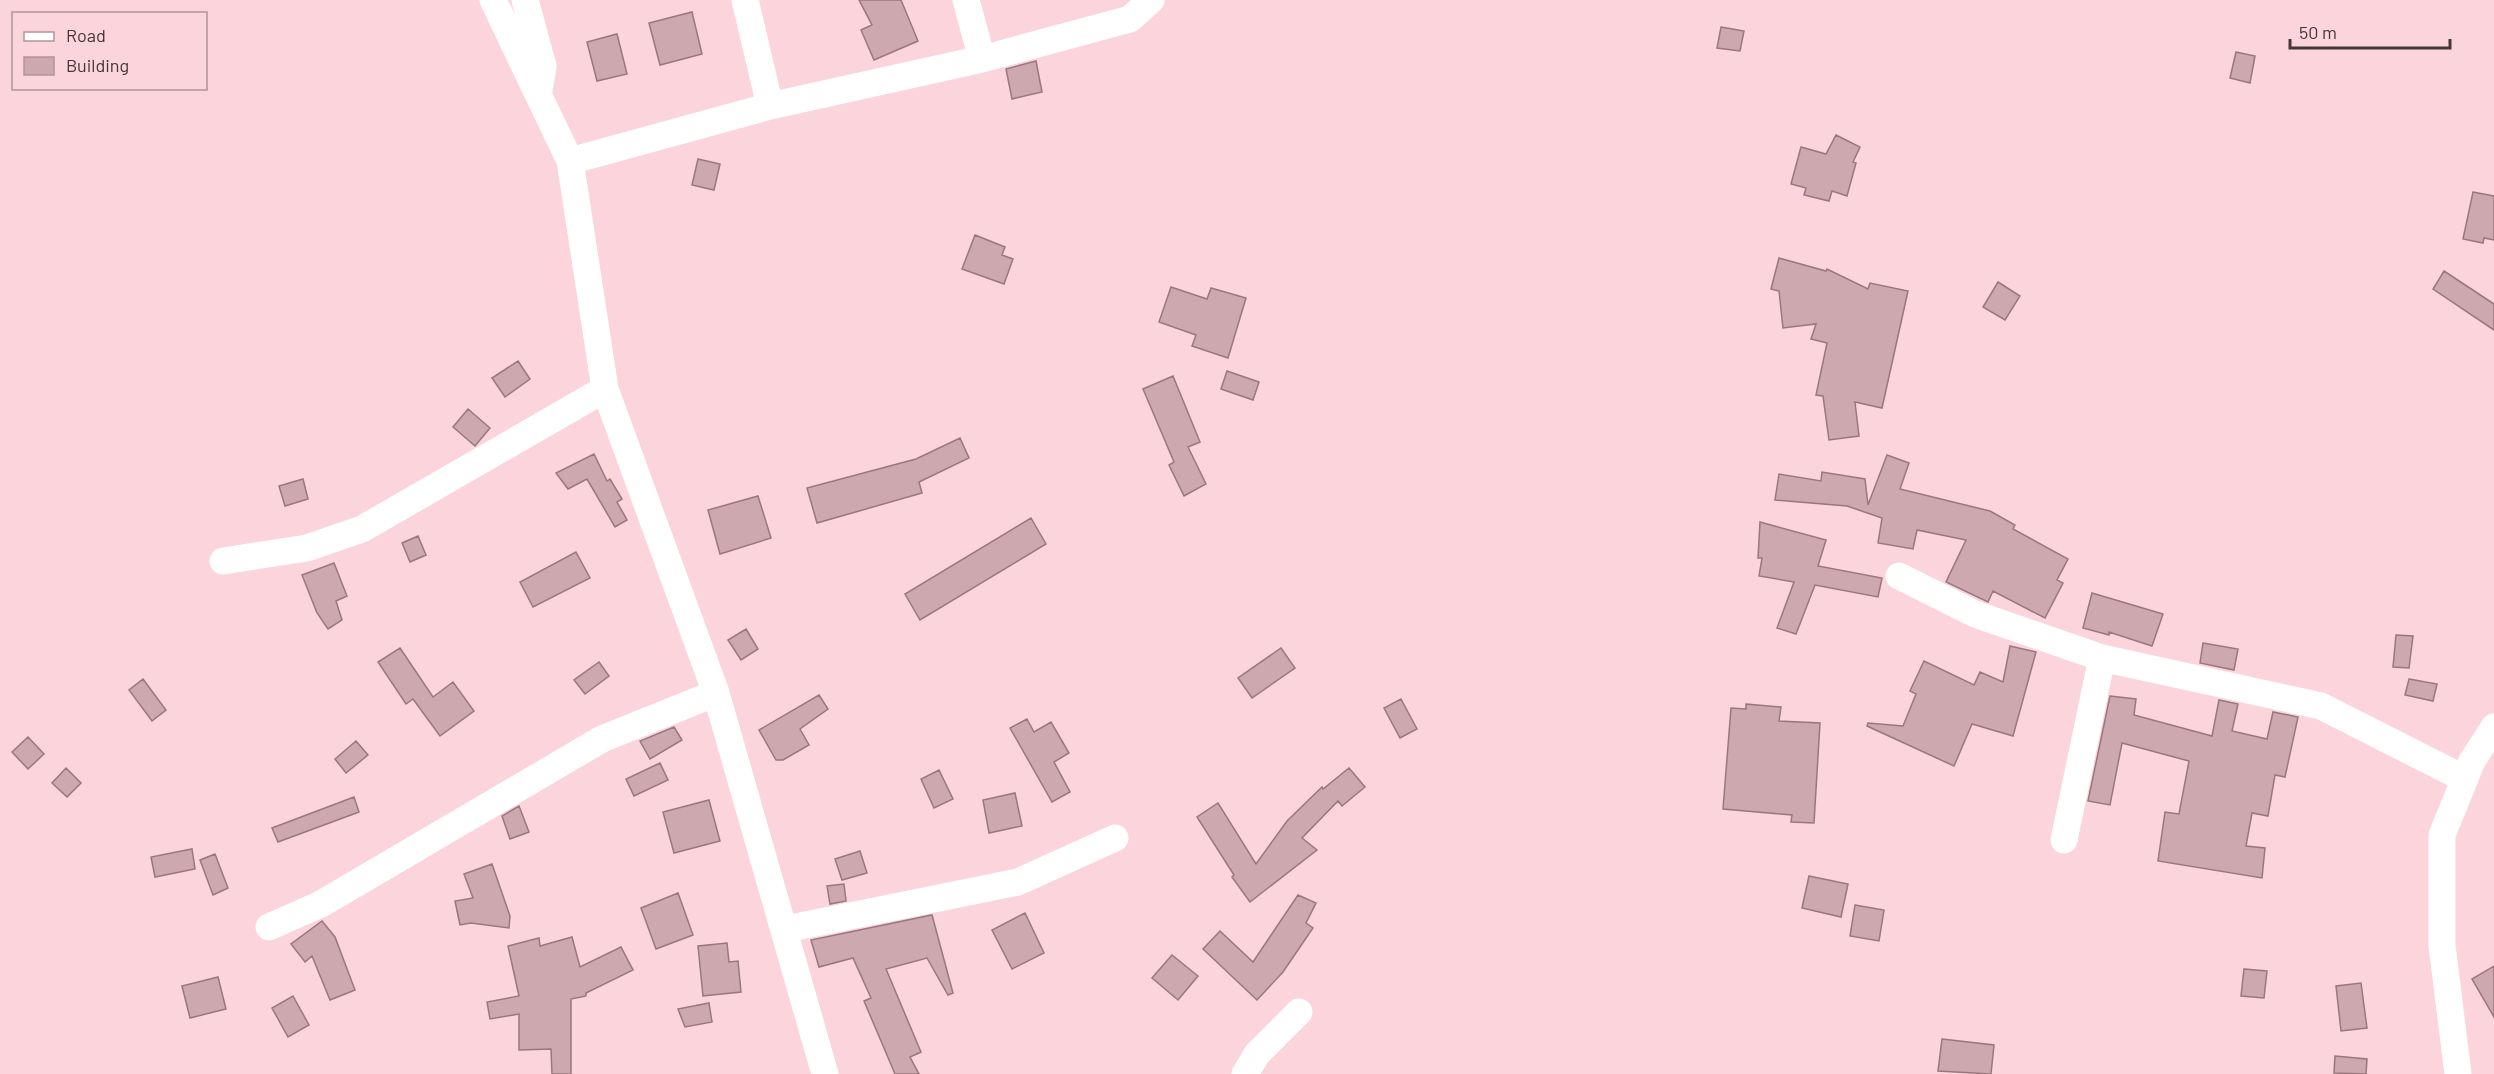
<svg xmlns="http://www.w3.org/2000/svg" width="2494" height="1074" font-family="Barlow,sans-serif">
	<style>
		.building { fill: #cda8af; stroke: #9a777f; stroke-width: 1.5 }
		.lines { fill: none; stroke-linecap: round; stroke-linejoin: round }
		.minor { stroke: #fff; stroke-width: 27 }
	</style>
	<rect width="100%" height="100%" fill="#fbd4dc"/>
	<!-- building -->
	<path class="building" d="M859,0H901L918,41L874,60L861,30L872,25Z
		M692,12L702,54L660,65L649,23Z
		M1721,27L1744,31L1740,51L1717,48Z
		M617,34L627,74L597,81L587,42Z
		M2236,52L2255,56L2250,83L2230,78Z
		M1036,61L1042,92L1012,99L1006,69Z
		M1836,135L1860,147L1853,162L1856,163L1847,196L1832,191L1829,201L1804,195L1806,188L1791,184L1801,147L1826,154Z
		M698,159L720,164L714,190L692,185Z
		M2473,192L2494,196V240L2484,238L2483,243L2463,239Z
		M975,235L1005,247L1002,255L1013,259L1004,284L962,269Z
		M1779,258L1826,271L1827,269L1868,289L1870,283L1908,291L1882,408L1855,402L1859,436L1829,440L1823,396L1816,395L1827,343L1811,339L1816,324L1783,328L1779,291L1771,289Z
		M2444,271L2494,304V330L2433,289Z
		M1998,282L2020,296L2005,320L1983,307Z
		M1171,287L1207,299L1211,288L1246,298L1228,358L1192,346L1196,335L1159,322Z
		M518,361L530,379L505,397L492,378Z
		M1227,371L1259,382L1253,400L1221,389Z
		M1173,376L1200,442L1188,447L1206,484L1184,496L1169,465L1174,462L1143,389Z
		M468,409L490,428L475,446L453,427Z
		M960,438L969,458L919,482L922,493L817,523L807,488L916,459Z
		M594,454L607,481L610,479L622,499L617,502L627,520L615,527L587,479L568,489L556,473Z
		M1887,455L1909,463L1900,489L1990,511L2015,525L2013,529L2068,559L2057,580L2063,583L2045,618L1993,591L1988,602L1946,582L1966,540L1917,530L1913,549L1878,543L1882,518L1847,506L1775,500L1779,474L1821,481L1822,472L1865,479L1868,505Z
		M303,479L308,499L285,506L279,486Z
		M758,496L771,538L720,554L708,510Z
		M1031,518L1046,544L920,620L905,594Z
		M1760,522L1826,540L1818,566L1882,578L1878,597L1815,585L1796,634L1777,628L1794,582L1759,576L1762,558H1758Z
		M418,536L426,555L410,562L402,543Z
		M576,552L590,578L533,607L520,582Z
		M334,563L347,596L336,601L342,620L328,629L317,613L302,575Z
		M2092,593L2163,614L2152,646L2109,632V635L2083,628Z
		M746,629L758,649L741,660L728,640Z
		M2396,635L2413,636L2409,668L2393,667Z
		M2203,643L2238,649L2234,670L2200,663Z
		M2010,646L2036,652L2013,736L1972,724L1954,766L1867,726L1868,723L1903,726L1916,694L1910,691L1924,661L1974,685L1980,672L2003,682Z
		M400,648L433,697L453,682L474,711L440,736L413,699L406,704L378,662Z
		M1281,648L1295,668L1252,698L1238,678Z
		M599,662L609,676L585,694L574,680Z
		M143,679L166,710L152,721L129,690Z
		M2409,679L2437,684L2433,701L2405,695Z
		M819,695L828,709L800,729L809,745L783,760H776L759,730Z
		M2110,696L2136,699L2134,715L2212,736L2219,700L2238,704L2232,731L2267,739L2273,712L2298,717L2285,777L2275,775L2268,816L2252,813L2246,846L2265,848L2262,878L2158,861L2165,812L2179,814L2189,761L2122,743L2110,805L2088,801Z
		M1401,699L1417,729L1400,738L1384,708Z
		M1746,704L1781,707L1779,721L1820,723L1814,823L1791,822L1792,815L1723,809L1731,708L1746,709Z
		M1027,719L1034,732L1051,722L1069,753L1054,762L1070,792L1052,802L1010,728Z
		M674,727L682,740L650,759L640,741Z
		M28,737L44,754L28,769L12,752Z
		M356,741L368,755L346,773L335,759Z
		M660,763L668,780L634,796L626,779Z
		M66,768L81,783L67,797L52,783Z
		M1349,768L1365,787L1342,806L1338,801L1302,838L1317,850L1250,902L1232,877L1234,875L1197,817L1218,803L1256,864L1287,821L1322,787L1323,789Z
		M939,770L953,799L934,808L921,779Z
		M1015,793L1022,826L989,833L983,800Z
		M354,797L359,812L278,842L272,828Z
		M709,800L720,841L674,853L663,812Z
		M519,806L529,832L510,839L502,816Z
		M192,849L195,869L155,877L151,857Z
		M860,851L867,873L842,880L835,859Z
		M215,854L228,888L213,895L200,860Z
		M492,864L510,916L509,928L471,923L460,925L455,901L473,898L464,874Z
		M1809,876L1848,884L1841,917L1802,908Z
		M844,884L846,901L830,904L827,886Z
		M678,893L693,935L656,949L641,908Z
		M1298,895L1316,903L1306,923L1313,928L1283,972L1257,1000L1203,949L1220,931L1253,962Z
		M1855,905L1884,910L1879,941L1850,936Z
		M1025,913L1044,953L1012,969L992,930Z
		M932,915L953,993L948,995L927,958L886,969L921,1052L910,1057L919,1074H895L864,1001L871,998L853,958L819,967L811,940Z
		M322,921L335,937L355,990L330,1000L312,956L305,962L291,944Z
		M572,937L580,967L621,947L633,970L586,993V996L571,999V1074H552L551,1049L519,1050V1014L490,1019L487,1002L519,996L508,946L539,938L540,946Z
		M727,943L729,962L738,961L741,992L703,996L698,946Z
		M1172,955L1198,976L1178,1000L1152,978Z
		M2494,966V1017L2472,979Z
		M2244,969L2267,971L2264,998L2241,996Z
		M218,977L226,1009L190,1018L182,986Z
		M2361,983L2367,1028L2341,1031L2336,986Z
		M293,996L309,1025L288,1037L272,1008Z
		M709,1003L712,1022L685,1027L678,1009Z
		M1942,1039L1994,1045L1991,1074L1938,1071Z
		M2335,1056L2367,1059L2366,1074L2334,1073Z"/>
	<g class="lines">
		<!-- minor -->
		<path class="minor" d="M493,0L570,161L605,389L716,693L825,1074
			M525,0L543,66L539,91
			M745,0L770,106
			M966,0L982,59
			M570,161L770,106L982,59L1130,19L1151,0
			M223,561L307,548L362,529L605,389
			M1899,576L1975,614L2102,658L2321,706L2465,779
			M2064,840L2102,658
			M269,927L321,904L602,739L716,693
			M786,929L1018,882L1115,838
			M1245,1074L1257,1054L1299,1012
			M2458,1074L2442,946V835L2472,761L2494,727"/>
	</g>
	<!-- legend -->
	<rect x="12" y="12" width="195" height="78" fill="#fbd4dc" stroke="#b2949a" stroke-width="1.5"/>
	<rect x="24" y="32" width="30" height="9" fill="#ffffff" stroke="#b2949a" stroke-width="1.5"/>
	<text x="66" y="42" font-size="18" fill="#443538">Road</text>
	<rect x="24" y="57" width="30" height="18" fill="#cda8af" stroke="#b2949a" stroke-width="1.5"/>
	<text x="66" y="72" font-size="18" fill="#443538">Building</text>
	<!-- scale -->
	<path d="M2290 39v9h160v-9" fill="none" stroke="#443538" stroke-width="3"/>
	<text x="2299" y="39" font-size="18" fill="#443538" stroke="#fbd4dc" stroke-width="4.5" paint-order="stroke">50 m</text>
</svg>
